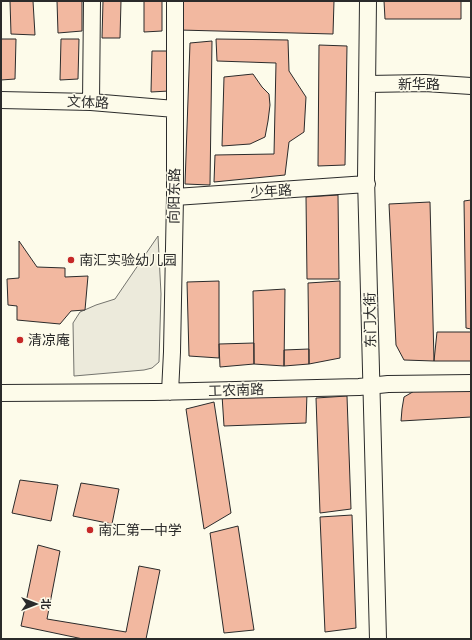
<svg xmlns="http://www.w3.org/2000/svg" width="472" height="640" font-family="'Nunito Sans','Noto Sans SC',sans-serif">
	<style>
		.parking { fill: #eceadb; stroke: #74746e }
		.building { fill: #f2b8a0; stroke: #2b2b2b }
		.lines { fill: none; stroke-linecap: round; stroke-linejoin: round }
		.minor-casing { stroke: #2b2b2b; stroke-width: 18 }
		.minor { stroke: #fdfbea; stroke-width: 16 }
		.poi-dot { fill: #c62828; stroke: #fdfbea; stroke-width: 1.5 }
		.labels { text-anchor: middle; stroke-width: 3; stroke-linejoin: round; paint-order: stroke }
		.street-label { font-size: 14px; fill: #2b2b2b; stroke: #fdfbea }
		.poi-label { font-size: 14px; fill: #2b2b2b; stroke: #fdfbea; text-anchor: start }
	</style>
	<rect width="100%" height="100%" fill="#fdfbea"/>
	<!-- parking -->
	<path class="parking" d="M158,236L161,294L159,362L152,368L144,370L74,376L73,323L80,312L96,305L115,299Z"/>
	<!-- building -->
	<path class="building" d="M10,1H33L35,35L11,34Z
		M57,1H82V31L58,33Z
		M103,1H121L120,38H102Z
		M144,1H162V31L144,32Z
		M180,1H334L333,34L179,30Z
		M384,1H461V19H385Z
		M1,39H16L15,79L1,80Z
		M61,39H79L78,79L60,80Z
		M216,39L288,40L289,71L306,97L304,132L289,142L285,175L214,182L215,155L274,154L276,63L217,61Z
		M212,41L210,185L185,184L190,43Z
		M319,45L347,46L345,165L318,166Z
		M152,51H170L169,91L151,92Z
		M253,74L262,87L269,94L270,105L268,121L265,137L250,144L222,146L224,77Z
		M338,195L339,279H307L306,197Z
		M471,200V329L466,328L464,201Z
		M430,202L434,361L404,360L396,345L389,204Z
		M19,241L37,267L65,268V277L88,276L85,310L71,311L60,324L17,320V306L8,305L7,279L19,278Z
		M219,281V358L189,356L187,282Z
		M340,281V358L309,364L308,283Z
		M285,289L284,366L254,364L253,291Z
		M437,332H471V361H434Z
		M254,343V364L220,367L219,344Z
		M309,349V364L284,366V350Z
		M471,389V417L401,421L402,409L404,397L416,390Z
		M307,393L306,423L224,426L222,395Z
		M347,396L351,509L320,513L316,398Z
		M214,402L231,513L204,529L186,409Z
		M20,480L58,485L51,521L12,513Z
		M81,483L119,489L112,524L73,516Z
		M352,515L356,628L325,632L320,517Z
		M238,526L254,630L224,633L210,533Z
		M38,545L60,551L47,619L126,632L139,566L160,570L146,639H83L21,626Z"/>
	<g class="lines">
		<defs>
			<path id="minor" d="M368,1L366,178L378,639
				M368,84L425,83L471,86
				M1,100L91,102L175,109
				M91,102L92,1
				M175,197L367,184
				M170,392L172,352L175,197V1
				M1,393L154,392L359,387L388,384L471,383"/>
		</defs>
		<!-- minor casing -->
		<use href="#minor" class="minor-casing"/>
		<!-- minor -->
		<use href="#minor" class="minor"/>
	</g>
	<!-- markers -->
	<g class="poi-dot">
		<circle cx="71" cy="260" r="4"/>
		<circle cx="20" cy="340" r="4"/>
		<circle cx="90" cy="530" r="4"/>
	</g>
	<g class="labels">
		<!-- street labels -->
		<g class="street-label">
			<text x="419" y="89">新华路</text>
			<text transform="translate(88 102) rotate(3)" y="5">文体路</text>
			<text transform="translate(271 191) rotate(-4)" y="5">少年路</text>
			<text transform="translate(174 196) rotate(-89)" y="5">向阳东路</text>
			<text transform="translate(370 320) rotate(-91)" y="5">东门大街</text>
			<text transform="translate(236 390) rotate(-2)" y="5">工农南路</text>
		</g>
		<!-- poi labels -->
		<g class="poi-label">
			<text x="79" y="265">南汇实验幼儿园</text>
			<text x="28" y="345">清凉庵</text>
			<text x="98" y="535">南汇第一中学</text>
		</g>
	</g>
	<!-- border -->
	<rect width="472" height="640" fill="none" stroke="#2b2b2b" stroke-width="4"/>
	<!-- north arrow -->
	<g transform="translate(36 604) rotate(90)" stroke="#fdfbea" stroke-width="3" paint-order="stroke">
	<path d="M0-3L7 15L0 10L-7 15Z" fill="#2b2b2b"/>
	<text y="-6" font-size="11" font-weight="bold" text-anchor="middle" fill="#2b2b2b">北</text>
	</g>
</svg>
